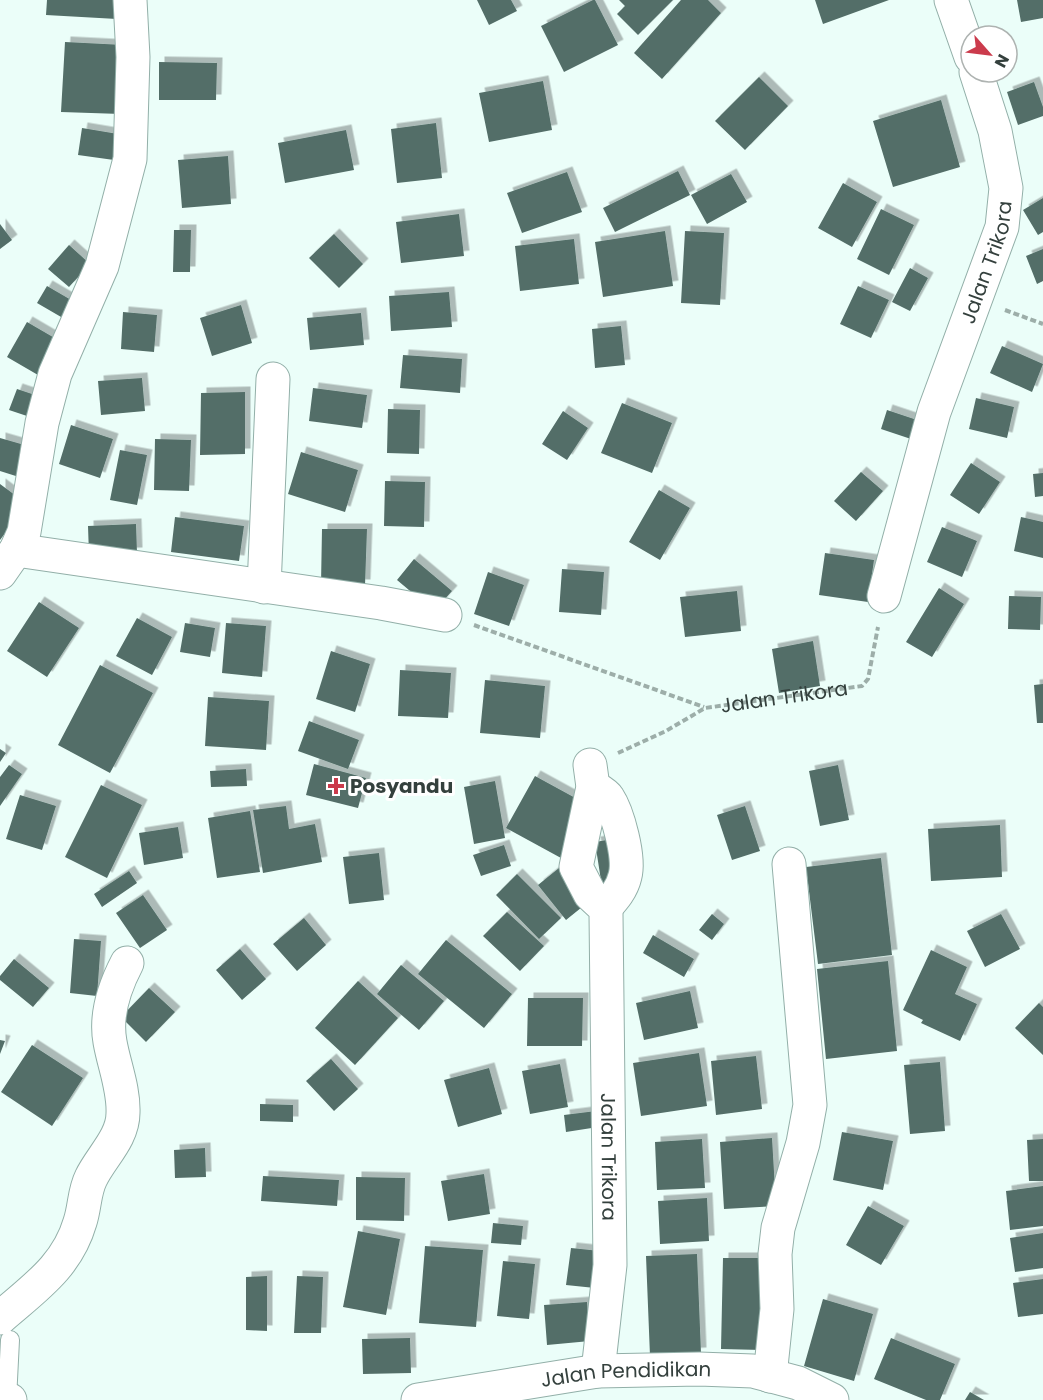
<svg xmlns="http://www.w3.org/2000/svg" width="1043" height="1400" font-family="Poppins,sans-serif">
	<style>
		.building { fill: #536e68; filter: url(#shadow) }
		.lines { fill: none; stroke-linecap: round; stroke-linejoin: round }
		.service-casing { stroke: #92afa8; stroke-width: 20 }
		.minor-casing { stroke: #92afa8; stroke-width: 35 }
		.tertiary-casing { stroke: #92afa8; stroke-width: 35 }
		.path { stroke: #9daea9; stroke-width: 4; stroke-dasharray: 6 3; stroke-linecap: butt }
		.service { stroke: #fff; stroke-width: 18 }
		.minor { stroke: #fff; stroke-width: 33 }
		.tertiary { stroke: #fff; stroke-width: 33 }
		.poi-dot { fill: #cb3b4c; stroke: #fff; stroke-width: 2 }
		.labels { text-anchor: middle; stroke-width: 6; stroke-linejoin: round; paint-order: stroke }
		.street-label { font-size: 20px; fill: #34403d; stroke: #fff }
		.poi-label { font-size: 20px; font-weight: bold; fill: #34403d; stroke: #fff; text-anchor: start }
	</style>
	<defs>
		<filter id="shadow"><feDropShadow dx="5.5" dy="-5.5" stdDeviation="0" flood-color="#0004"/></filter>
	</defs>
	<rect width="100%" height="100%" fill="#ebfef9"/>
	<!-- building -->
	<path class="building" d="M47,0H118L117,19L46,15Z
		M477,0H511L517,11L489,25Z
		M593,0H595L618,45L564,72L541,26Z
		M619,0H673L638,35L617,14L625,6Z
		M681,0H708L721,13L662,79L634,53Z
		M815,0H889L823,24Z
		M1017,0H1043V18L1021,22Z
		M65,42L124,45L121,114L61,112Z
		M159,62L217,63L216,100H159Z
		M759,77L788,106L745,150L715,121Z
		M543,81L552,130L489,142L479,93Z
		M1034,82L1043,107V116L1018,125L1007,92Z
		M941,100L960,167L893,187L873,121Z
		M436,123L442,178L397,183L391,129Z
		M82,128L118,134L114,160L78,155Z
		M346,130L354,170L285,183L278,143Z
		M228,156L231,204L182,208L178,160Z
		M678,171L690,195L615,232L603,208Z
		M567,172L582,212L522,233L507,193Z
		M731,174L747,202L707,224L691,195Z
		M843,183L877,202L852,247L818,228Z
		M1043,198V232L1038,235L1023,210Z
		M881,209L914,225L889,275L857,259Z
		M459,214L464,256L401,263L396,222Z
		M0,224L12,240L0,249Z
		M174,230H191L190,272H173Z
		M665,231L673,286L603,297L595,242Z
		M685,231L724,233L720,305L681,303Z
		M334,234L363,264L339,288L309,258Z
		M574,239L579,284L520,291L515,246Z
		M69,245L90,264L69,287L48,269Z
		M1043,249V281L1037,284L1026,256Z
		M910,268L928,278L910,311L892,302Z
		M47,286L78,304L68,321L37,303Z
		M858,286L889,300L871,338L840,324Z
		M449,292L452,327L391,331L389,296Z
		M241,305L252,343L212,356L200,318Z
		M123,312L157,315L154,352L121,349Z
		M361,313L364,345L310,350L307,318Z
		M27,322L58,340L38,375L7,357Z
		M621,326L625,365L595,368L592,329Z
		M1002,346L1043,364L1032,392L990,373Z
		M403,355L462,359L460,393L400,388Z
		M142,378L145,411L101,415L98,381Z
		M313,388L367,395L362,428L309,421Z
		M17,389L41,397L33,418L9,410Z
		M245,392V454L200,455L201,393Z
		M976,398L1014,407L1007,438L969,429Z
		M622,403L672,423L652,473L601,453Z
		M388,409L420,410L419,454L387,453Z
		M887,410L920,421L914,440L881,429Z
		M563,411L588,428L567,460L542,444Z
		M71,425L113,439L100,478L59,464Z
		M0,438L28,446L19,477L0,471Z
		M155,439L191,440L189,491L154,490Z
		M120,450L147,455L137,505L110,500Z
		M301,452L358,470L345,512L288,494Z
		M971,463L1000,482L979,514L950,495Z
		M861,472L883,491L856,521L834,501Z
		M1043,473V496L1035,497L1033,474Z
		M385,481L425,482L424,527L384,526Z
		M0,484L27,504L0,540Z
		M659,490L690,508L660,560L629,542Z
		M175,517L244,526L239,561L171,552Z
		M1021,517L1043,522V558L1014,551Z
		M136,524L137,553L89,555L88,526Z
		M942,527L977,541L962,577L927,562Z
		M322,529H367L365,585L321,584Z
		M825,553L874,560L868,602L819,595Z
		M414,559L452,591L434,611L397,580Z
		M562,569L604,572L601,615L559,612Z
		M488,572L524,585L509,626L474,614Z
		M939,588L964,604L932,657L906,642Z
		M737,591L741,631L685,637L680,597Z
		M1009,596L1041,597L1040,630L1008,629Z
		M39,602L79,628L47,677L7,651Z
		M137,618L172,637L152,675L116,656Z
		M185,623L215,628L210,657L180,652Z
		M226,623L266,626L262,677L222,673Z
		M813,641L820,686L779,693L772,649Z
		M331,651L370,664L355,712L316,699Z
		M100,665L153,693L110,773L58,745Z
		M400,670L451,673L448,718L398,716Z
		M485,680L545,686L540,738L480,733Z
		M1043,684V723H1037L1034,685Z
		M208,697L269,701L266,750L205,746Z
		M309,721L359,740L348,769L298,751Z
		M0,749L6,753L0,762Z
		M314,764L366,778L358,808L306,795Z
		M9,765L22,774L0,806V777Z
		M838,765L849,820L820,826L809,771Z
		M246,769L247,786L211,787L210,771Z
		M535,776L590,806L561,858L506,828Z
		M495,781L505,838L474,844L464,787Z
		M101,785L142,805L107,878L65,857Z
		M20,795L56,806L42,850L6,839Z
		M286,806L289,829L315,824L322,862L263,873L253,810Z
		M745,806L760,851L732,860L717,815Z
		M250,811L260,872L217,878L208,818Z
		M1000,825L1002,877L931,881L928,829Z
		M178,827L183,858L144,865L139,833Z
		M613,839L620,884L602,887L595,842Z
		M504,845L511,866L481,876L473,855Z
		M379,853L384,900L349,904L343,857Z
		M881,858L892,955L818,964L806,867Z
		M564,864L592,899L566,920L538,885Z
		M129,871L137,883L102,907L94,894Z
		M517,874L561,918L539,939L496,895Z
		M143,895L167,930L140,948L116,913Z
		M507,912L544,946L520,971L483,936Z
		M712,914L724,924L712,940L699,930Z
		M1001,914L1020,949L985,967L967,931Z
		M304,918L326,945L297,971L273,944Z
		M653,935L694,959L684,977L643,953Z
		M74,939L101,941L97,996L70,993Z
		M446,940L512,994L484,1028L418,974Z
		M240,949L266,979L242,1000L216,970Z
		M931,950L967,967L955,994L977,1004L960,1041L921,1023L923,1020L903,1010Z
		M14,959L49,988L33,1007L0,980V976Z
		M888,961L897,1051L826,1059L817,969Z
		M401,965L444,1001L419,1030L377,994Z
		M358,981L398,1018L355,1065L315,1028Z
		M149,988L175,1012L146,1042L121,1017Z
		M690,991L698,1028L644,1040L636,1003Z
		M528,998H583L582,1046H527Z
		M1039,1003L1043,1007V1055L1015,1028Z
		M0,1040L5,1041L0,1054Z
		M32,1045L83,1078L52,1126L1,1092Z
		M699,1053L707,1106L641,1116L633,1063Z
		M756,1056L762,1109L716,1115L711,1061Z
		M331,1059L358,1089L334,1111L306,1081Z
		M940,1062L945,1131L910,1134L904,1065Z
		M560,1064L568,1107L530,1114L522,1071Z
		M489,1068L502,1114L458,1127L444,1080Z
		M260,1104L293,1105V1122L260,1121Z
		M596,1111L598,1127L566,1132L564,1115Z
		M842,1132L893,1141L883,1190L833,1180Z
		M772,1138L776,1206L724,1209L720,1142Z
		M702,1139L705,1188L657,1190L655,1142Z
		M1043,1139V1181H1029L1027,1140Z
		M205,1148L206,1177L175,1178L174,1150Z
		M484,1174L490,1214L448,1221L441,1181Z
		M263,1176L339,1180L337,1206L261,1201Z
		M356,1177L405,1178L404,1221L356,1220Z
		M1043,1186V1226L1010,1230L1006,1191Z
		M707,1198L709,1241L660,1244L658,1201Z
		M868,1206L904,1226L881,1265L846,1245Z
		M493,1223L523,1226L521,1245L491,1243Z
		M358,1231L400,1239L386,1315L343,1307Z
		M1043,1233V1268L1015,1272L1010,1238Z
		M425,1246L483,1250L476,1327L419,1323Z
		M571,1248L600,1251L595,1288L566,1285Z
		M697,1254L701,1353L650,1356L646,1256Z
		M723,1258H764L762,1350L721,1349Z
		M503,1261L535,1264L529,1319L497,1316Z
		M267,1276V1331L246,1330V1277Z
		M297,1276L323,1277L321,1333H294Z
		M1043,1279V1314L1018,1317L1013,1283Z
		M823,1299L873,1314L854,1381L804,1366Z
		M587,1302L590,1341L547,1345L544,1305Z
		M410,1338L411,1373L363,1374L362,1339Z
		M891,1338L955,1364L940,1400H926L874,1379Z
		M970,1392L984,1400H965Z"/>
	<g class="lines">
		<defs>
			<path id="service" d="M7,1400L10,1340"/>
			<g id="minor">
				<path d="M951,0L971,57"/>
				<path d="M16,550L381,603L445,615"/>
				<path d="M0,573L16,550L24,532L42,423L55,374L102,266L130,159L133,57L130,0"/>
				<path d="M264,587L273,379"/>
				<path id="s2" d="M884,596L934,412L1002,227L1006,188L995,131L976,72"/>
				<path id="s3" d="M590,765L593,787L576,867L590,894L605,908L606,914L610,1265L598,1371"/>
				<path d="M593,787C598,790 605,793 608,798C618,813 630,858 625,876C622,889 614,898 605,908"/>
				<path d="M0,1318C33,1289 67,1267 80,1222C85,1207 84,1192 91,1178C101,1157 123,1138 123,1113C124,1089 114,1065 110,1042C105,1015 115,986 127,963"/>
				<path d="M770,1376L777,1309L775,1254L778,1228L803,1143L810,1105L789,864"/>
				<path id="s4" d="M418,1400L598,1371L699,1369L753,1371L798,1383L832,1400"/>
			</g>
			<path id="tertiary" d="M0,1399L10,1400"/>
		</defs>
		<!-- service casing -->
		<use href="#service" class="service-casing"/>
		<!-- minor casing -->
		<use href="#minor" class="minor-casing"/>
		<!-- tertiary casing -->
		<use href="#tertiary" class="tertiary-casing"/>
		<!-- path -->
		<g class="path">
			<path d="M1005,310L1043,324"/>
			<path d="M474,625L704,707"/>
			<path id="s1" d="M618,753L666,731L705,708L862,686L868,679L878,627"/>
		</g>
		<!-- service -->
		<use href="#service" class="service"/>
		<!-- minor -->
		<use href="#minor" class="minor"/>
		<!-- tertiary -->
		<use href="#tertiary" class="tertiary"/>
	</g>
	<!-- markers -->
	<path class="poi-dot" d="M333 777h6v6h6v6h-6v6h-6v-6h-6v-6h6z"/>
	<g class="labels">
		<!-- street labels -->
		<g class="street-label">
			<text dy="7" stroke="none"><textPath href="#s2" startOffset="350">Jalan Trikora</textPath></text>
			<text dy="7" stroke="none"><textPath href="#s1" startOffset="178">Jalan Trikora</textPath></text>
			<text dy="7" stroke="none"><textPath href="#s3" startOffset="404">Jalan Trikora</textPath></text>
			<text dy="7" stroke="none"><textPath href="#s4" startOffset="210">Jalan Pendidikan</textPath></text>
		</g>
		<!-- poi labels -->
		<g class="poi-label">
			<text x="350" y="793">Posyandu</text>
		</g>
	</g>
	<!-- north arrow -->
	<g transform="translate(989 54) rotate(118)"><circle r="28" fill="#ffffff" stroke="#aeb3b1" stroke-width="1.5"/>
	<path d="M0-4.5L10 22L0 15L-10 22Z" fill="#cb3b4c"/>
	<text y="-9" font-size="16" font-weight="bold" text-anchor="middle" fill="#34403d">N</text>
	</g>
</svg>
